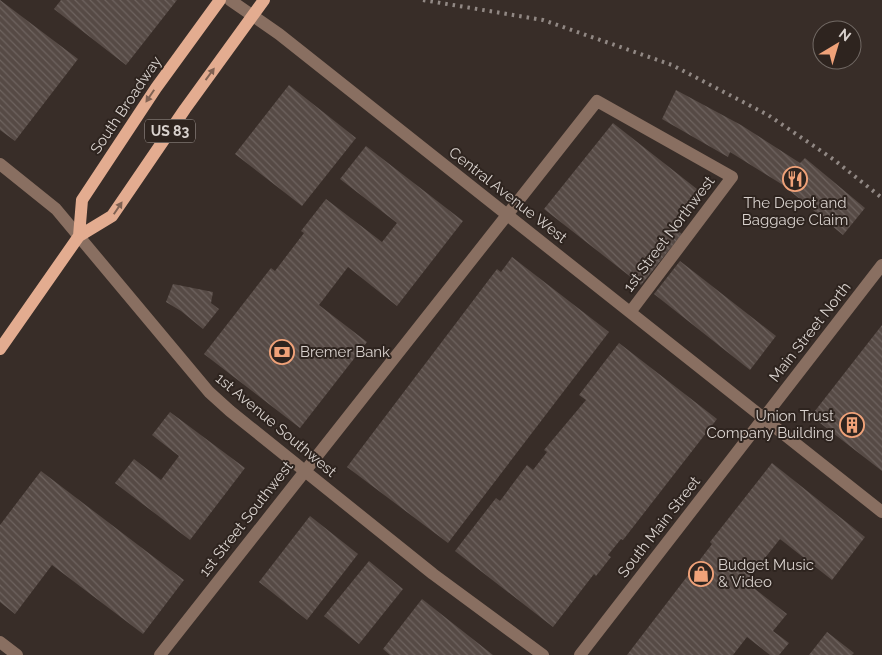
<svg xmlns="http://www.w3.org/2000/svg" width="882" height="655" font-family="Raleway,sans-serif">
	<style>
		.building { fill: url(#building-back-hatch) }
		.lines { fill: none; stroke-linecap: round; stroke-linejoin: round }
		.minor { stroke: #896f61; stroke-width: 12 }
		.major { stroke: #e3ac90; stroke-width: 12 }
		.rail { stroke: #918884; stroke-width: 4; stroke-dasharray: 2.5 5; stroke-linecap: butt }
		.oneway { fill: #7f6152 }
		.labels { text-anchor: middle; stroke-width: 4; stroke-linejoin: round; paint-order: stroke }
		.shield { fill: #2e241f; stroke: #a69e9a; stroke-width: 1 }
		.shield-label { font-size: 14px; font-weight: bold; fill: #d9d2ce }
		.street-label { font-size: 15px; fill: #d9d2ce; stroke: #2e241f }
		.poi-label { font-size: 15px; fill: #d9d2ce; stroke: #2e241f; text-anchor: start }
	</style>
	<defs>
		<pattern id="building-back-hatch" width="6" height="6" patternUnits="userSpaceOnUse" patternTransform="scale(1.25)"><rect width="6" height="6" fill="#564a45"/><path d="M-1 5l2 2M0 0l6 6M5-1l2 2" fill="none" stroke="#6e635f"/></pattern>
	</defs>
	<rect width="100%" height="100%" fill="#382d28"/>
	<!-- building -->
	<path class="building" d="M0,0L78,59L15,141L0,130Z
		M61,0H177L126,65L54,9Z
		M289,85L356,138L302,206L235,154Z
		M676,90L741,125L800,163L805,158L865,208L843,235L783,185L730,152L728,157L662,119Z
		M613,123L702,193L674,228L682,234L641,285L544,209Z
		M366,146L463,221L397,306L348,267L319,305L367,342L300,428L204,354L271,268L275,271L304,233L301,231L326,199L382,242L397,223L340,179Z
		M512,257L609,332L448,543L347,467L497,269L501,272Z
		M680,261L776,336L750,370L654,294Z
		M173,284L213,292L211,303L219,309L203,329L181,311L166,302Z
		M882,325V471L811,416Z
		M619,343L717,419L623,540L621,539L608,555L611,557L596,576L594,574L553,627L455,551L496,498L500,501L527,465L533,470L547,452L544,450L586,400L579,395Z
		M170,412L245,468L190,540L115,483L134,459L161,480L179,456L152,435Z
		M772,463L865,537L832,580L780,539L746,582L787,614L773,631L789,643L779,655H770L747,637L733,655H627L712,544L710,542Z
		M41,471L184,580L143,634L52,565L15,614L0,602V525Z
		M310,516L358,554L307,620L259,582Z
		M369,561L403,589L359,644L324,616Z
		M422,599L493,655H390L383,649Z
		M827,632L854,653L852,655H809Z"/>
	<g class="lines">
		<!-- minor -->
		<path class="minor" d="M230,0L279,34L882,512
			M0,164L56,209L209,392L230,411L433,574L543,655
			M0,642L17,655
			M160,655L597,101L732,177L631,311
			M580,655L882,265"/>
		<!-- major -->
		<path class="major" d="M79,236L82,200L156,88L220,0
			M0,349L79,236L112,216L185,109L264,0"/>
		<!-- rail -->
		<path class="rail" d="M423,0L543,20L672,65L768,115L833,159L882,198"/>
	</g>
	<!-- one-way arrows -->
	<defs><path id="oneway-solid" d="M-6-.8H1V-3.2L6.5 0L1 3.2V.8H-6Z" transform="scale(1.25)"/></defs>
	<g class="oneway">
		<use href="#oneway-solid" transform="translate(210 74) rotate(-54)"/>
		<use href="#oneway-solid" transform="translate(150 96) rotate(124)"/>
		<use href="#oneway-solid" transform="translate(118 208) rotate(-56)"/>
	</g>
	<!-- icons -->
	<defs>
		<symbol id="restaurant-ring" viewBox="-11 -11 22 22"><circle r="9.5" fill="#2e241f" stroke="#f0a279" stroke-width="1.5"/><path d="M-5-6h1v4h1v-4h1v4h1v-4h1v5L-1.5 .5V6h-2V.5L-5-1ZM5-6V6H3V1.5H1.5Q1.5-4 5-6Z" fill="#f0a279"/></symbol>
		<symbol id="bank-ring" viewBox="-11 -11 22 22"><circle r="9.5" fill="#2e241f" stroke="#f0a279" stroke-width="1.5"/><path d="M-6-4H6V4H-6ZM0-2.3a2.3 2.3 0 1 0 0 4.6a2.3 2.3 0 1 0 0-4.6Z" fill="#f0a279"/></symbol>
		<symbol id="building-ring" viewBox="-11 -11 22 22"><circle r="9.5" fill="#2e241f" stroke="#f0a279" stroke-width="1.5"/><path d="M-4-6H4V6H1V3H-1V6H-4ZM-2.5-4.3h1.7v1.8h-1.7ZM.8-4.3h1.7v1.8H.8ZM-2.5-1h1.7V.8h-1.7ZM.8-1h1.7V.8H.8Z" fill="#f0a279"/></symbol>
		<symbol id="shop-ring" viewBox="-11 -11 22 22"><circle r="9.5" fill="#2e241f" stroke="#f0a279" stroke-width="1.5"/><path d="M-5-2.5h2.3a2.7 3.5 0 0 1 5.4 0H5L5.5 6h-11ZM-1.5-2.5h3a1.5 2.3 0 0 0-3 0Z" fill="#f0a279"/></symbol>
	</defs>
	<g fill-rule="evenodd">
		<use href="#restaurant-ring" x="781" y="165" width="28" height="28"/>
		<use href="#bank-ring" x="268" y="338" width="28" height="28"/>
		<use href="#building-ring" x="838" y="411" width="28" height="28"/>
		<use href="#shop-ring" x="687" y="560" width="28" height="28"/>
	</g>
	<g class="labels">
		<!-- shield labels -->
		<rect class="shield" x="145" y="119.5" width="50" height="23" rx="4"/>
		<g class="shield-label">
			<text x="170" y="136">US 83</text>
		</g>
		<!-- street labels -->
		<g class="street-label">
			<text transform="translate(126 105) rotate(-56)" y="5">South Broadway</text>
			<text transform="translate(508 195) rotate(38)" y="5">Central Avenue West</text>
			<text transform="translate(669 234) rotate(-53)" y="5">1st Street Northwest</text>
			<text transform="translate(810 332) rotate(-52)" y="5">Main Street North</text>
			<text transform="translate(276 425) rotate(40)" y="5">1st Avenue Southwest</text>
			<text transform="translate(246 519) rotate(-52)" y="5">1st Street Southwest</text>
			<text transform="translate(659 527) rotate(-52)" y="5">South Main Street</text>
		</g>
		<!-- poi labels -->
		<g class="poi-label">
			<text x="795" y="208" text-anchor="middle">The Depot and<tspan x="795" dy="17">Baggage Claim</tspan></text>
			<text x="300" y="357">Bremer Bank</text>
			<text x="834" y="421" text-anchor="end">Union Trust<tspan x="834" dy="17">Company Building</tspan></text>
			<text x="718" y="570">Budget Music<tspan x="718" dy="17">&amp; Video</tspan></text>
		</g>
	</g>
	<!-- north arrow -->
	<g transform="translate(837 45) rotate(38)"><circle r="24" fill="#2e241f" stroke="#726a65"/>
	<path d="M0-4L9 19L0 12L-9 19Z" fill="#f0a279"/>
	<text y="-8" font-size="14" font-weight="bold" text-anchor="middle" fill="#d9d2ce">N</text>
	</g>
</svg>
